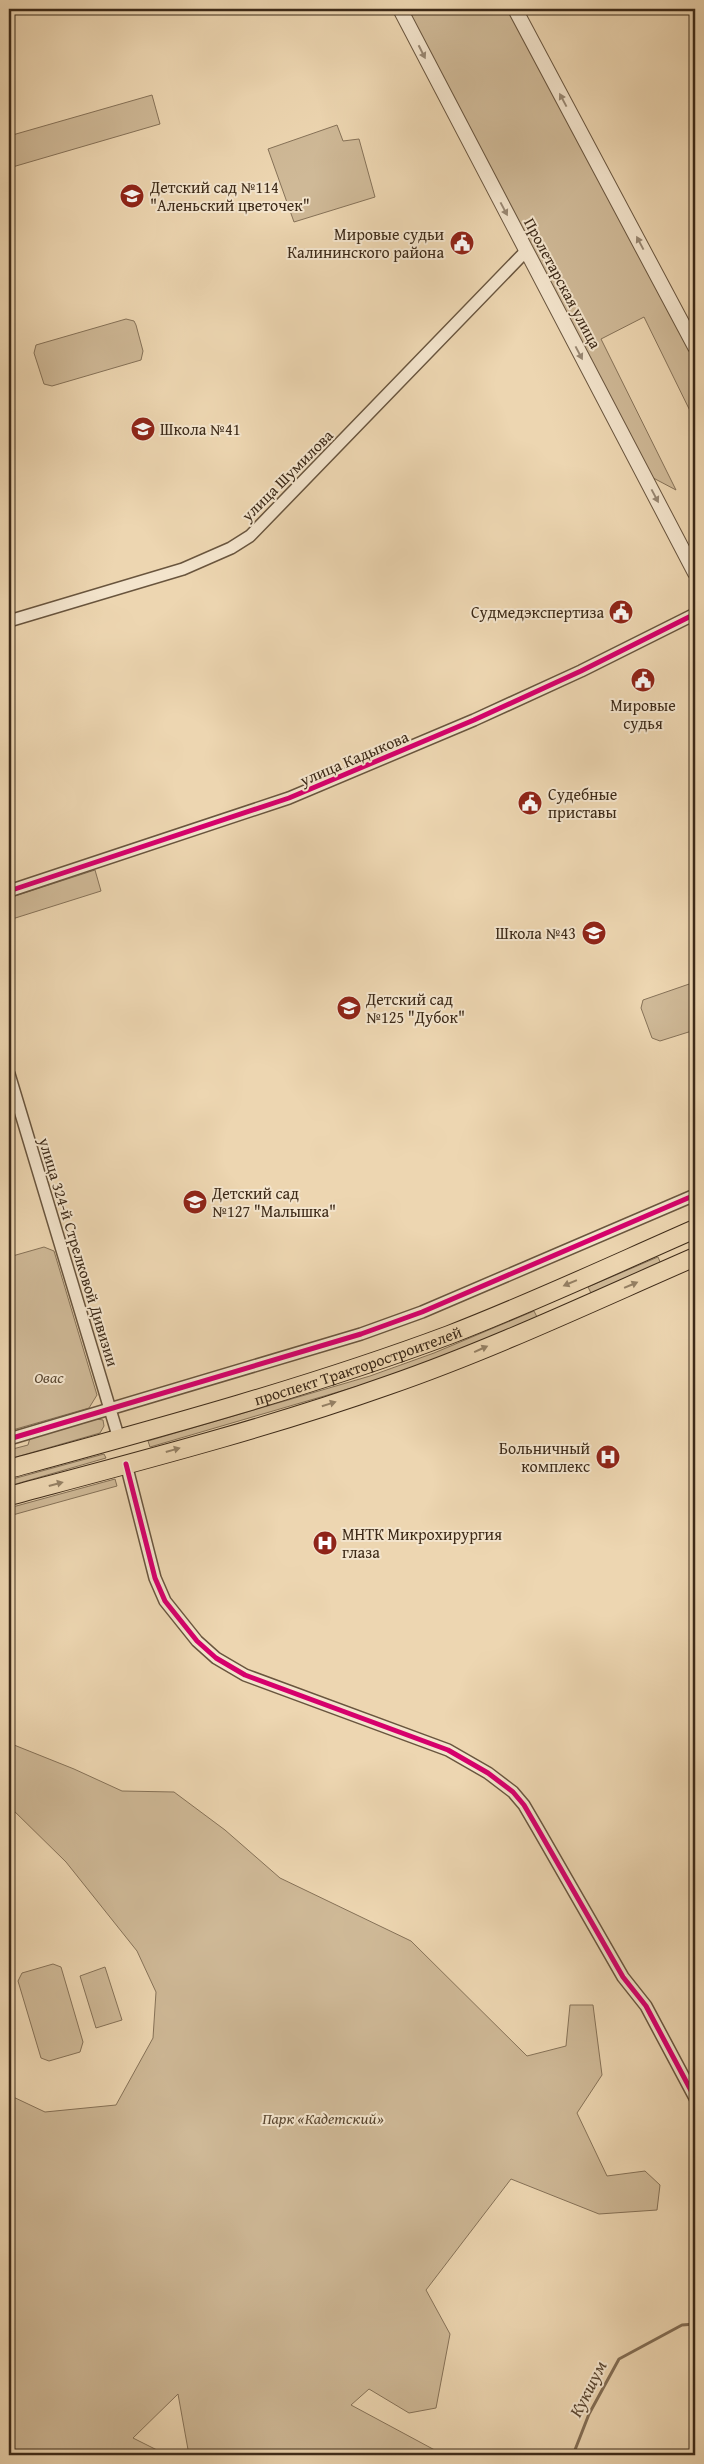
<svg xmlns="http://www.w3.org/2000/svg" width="704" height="2464" font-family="'Gentium Book Plus',serif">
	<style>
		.green { fill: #cfb997; stroke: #867258 }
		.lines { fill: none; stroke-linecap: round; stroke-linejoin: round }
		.stream { stroke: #836e55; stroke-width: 3 }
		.minor-casing { stroke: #69553e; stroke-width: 14 }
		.tertiary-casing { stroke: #69553e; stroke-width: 16 }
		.primary-casing { stroke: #3d2a18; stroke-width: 20 }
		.minor { stroke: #f3e4cc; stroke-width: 11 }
		.tertiary { stroke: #f3e4cc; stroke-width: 14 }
		.primary { stroke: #edd6b1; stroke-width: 18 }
		.cycleway-casing { stroke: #f3e4cc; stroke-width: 8 }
		.cycleway { stroke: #d6006c; stroke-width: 5 }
		.oneway { fill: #988772 }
		.oneway2 { fill: #958064 }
		.labels { text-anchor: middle; stroke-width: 4; stroke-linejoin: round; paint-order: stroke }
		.poi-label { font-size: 16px; fill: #3d2a18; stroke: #f3e4cc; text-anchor: start }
		.street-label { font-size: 16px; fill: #3d2a18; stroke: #f3e4cc }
		.park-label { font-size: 16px; font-style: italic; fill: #5a4731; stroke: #f3e4cc }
		.water-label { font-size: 18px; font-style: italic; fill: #5a4631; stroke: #f3e4cc }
	</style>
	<rect width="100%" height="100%" fill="#edd6b1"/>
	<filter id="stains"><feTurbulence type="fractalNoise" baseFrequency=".004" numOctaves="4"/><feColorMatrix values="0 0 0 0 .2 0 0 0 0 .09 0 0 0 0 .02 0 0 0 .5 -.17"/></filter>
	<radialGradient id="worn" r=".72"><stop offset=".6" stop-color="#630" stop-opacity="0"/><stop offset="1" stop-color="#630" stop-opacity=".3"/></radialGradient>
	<!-- green -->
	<path class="green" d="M400,9H512L695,347V421L644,317L601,339L676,490L642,472Z
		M152,95L160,124L9,168V136Z
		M337,125L343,141L359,139L375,197L294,222L268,149Z
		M126,319L134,321L136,325L143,351L141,360L52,386L44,384L34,353L36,345Z
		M95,870L101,891L9,920V898Z
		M695,982V1030L660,1041L652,1038L641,1008L643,1000Z
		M44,1247L54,1251L97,1395L89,1408L9,1431V1257Z
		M658,1257L661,1264L592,1295L588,1287Z
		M534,1311L537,1317L436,1360L372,1382L150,1447L148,1441L370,1376L434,1353Z
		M97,1419L103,1420L104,1426L100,1433L9,1459V1450L28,1445L30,1438Z
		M104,1454L106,1458L9,1486V1480Z
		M115,1479L117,1486L9,1516V1508Z
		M9,1743L74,1769L122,1791L174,1792L225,1830L280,1878L411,1941L527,2056L566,2046L570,2005H593L602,2075L577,2113L607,2176L645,2171L660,2185L657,2210L599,2214L511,2179L426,2290L450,2334L436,2408L409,2413L369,2389L351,2405L444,2455H189L178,2394L133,2438L167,2455H9V2095L45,2112L116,2105L153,2038L156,1992L137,1951L66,1862L9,1806Z
		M53,1964L61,1967L83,2042L80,2052L49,2061L41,2058L18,1981L22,1973Z
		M105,1967L122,2020L96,2028L80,1976Z"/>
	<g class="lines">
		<!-- stream -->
		<path class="stream" d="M573,2455L589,2414L619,2359L682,2325L695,2324"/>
		<defs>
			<path id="minor" d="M9,621L183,569L231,548L250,536L526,251
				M9,891L289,798L474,720L581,671L695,614
				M9,1074L119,1439
				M9,1439L361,1334L422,1312L695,1195
				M126,1464L155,1578L165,1601L197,1641L216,1658L245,1675L448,1750L488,1773L513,1792L524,1805L538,1829L623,1977L646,2006L695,2098"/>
			<path id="tertiary" d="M400,9L695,573
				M515,9L695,347"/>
			<g id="primary">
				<path id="s1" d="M9,1469C155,1429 307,1388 449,1335C532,1303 613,1265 695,1229"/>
				<path d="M9,1496C136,1462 265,1429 389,1385C493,1349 594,1301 695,1257"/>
			</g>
		</defs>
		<!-- minor casing -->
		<use href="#minor" class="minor-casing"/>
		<!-- tertiary casing -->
		<use href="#tertiary" class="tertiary-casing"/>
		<!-- primary casing -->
		<use href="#primary" class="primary-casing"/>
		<!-- minor -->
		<use href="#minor" class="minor"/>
		<!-- tertiary -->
		<use href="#tertiary" class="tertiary"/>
		<!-- primary -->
		<use href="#primary" class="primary"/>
		<defs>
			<path id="cycleway" d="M9,891L289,798L474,720L581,671L695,614
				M9,1439L361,1334L422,1312L695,1195
				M126,1464L155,1578L165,1601L197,1641L216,1658L245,1675L448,1750L488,1773L513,1792L524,1805L538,1829L623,1977L646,2006L695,2098"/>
		</defs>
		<!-- cycleway casing -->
		<use href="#cycleway" class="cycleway-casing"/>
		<!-- cycleway -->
		<use href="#cycleway" class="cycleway"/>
	</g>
	<!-- one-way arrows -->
	<defs><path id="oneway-solid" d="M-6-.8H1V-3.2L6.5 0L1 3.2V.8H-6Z" transform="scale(1.25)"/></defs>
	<g class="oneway">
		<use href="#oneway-solid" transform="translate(422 52) rotate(63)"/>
		<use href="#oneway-solid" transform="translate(563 100) rotate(-118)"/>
		<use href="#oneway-solid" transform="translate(504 209) rotate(62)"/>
		<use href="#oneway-solid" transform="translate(640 243) rotate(-118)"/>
		<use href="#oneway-solid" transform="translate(579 353) rotate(62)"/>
		<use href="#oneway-solid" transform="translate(655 496) rotate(62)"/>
	</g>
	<g class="oneway2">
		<use href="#oneway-solid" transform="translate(570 1283) rotate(157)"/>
		<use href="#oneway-solid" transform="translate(631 1285) rotate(-23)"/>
		<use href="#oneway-solid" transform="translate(481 1349) rotate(-24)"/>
		<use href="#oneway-solid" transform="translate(329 1404) rotate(-17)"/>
		<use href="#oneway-solid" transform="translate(173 1450) rotate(-16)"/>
		<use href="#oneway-solid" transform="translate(56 1484) rotate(-15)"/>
	</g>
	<!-- icons -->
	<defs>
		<symbol id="school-disc" viewBox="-11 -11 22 22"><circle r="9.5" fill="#8f2418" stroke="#f3e4cc"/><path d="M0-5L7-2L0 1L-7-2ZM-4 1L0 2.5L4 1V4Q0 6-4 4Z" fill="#fff"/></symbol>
		<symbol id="civic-disc" viewBox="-11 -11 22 22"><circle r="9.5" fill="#8f2418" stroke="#f3e4cc"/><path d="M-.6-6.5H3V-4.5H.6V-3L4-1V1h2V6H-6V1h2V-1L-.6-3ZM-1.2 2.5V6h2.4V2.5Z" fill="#fff"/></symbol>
		<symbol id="hospital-disc" viewBox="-11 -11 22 22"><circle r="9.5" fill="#8f2418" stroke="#f3e4cc"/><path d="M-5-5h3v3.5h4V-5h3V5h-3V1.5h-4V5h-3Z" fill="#fff"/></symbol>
	</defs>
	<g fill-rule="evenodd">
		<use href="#school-disc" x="118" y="182" width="28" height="28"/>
		<use href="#civic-disc" x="448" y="229" width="28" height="28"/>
		<use href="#school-disc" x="129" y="415" width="28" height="28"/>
		<use href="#civic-disc" x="607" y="598" width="28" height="28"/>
		<use href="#civic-disc" x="629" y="666" width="28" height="28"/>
		<use href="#civic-disc" x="516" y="789" width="28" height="28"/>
		<use href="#school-disc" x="580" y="919" width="28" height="28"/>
		<use href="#school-disc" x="335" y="994" width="28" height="28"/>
		<use href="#school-disc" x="181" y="1188" width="28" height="28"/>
		<use href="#hospital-disc" x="594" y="1443" width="28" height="28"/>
		<use href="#hospital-disc" x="311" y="1529" width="28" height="28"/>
	</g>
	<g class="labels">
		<!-- poi labels -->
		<g class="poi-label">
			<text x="150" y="193">Детский сад №114<tspan x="150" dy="18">"Аленьский цветочек"</tspan></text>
			<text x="444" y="240" text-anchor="end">Мировые судьи<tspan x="444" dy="18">Калининского района</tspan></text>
			<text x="160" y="435">Школа №41</text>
			<text x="604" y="618" text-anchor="end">Судмедэкспертиза</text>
			<text x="643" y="711" text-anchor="middle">Мировые<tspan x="643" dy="18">судья</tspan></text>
			<text x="548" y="800">Судебные<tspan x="548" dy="18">приставы</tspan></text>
			<text x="576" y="939" text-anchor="end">Школа №43</text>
			<text x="366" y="1005">Детский сад<tspan x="366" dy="18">№125 "Дубок"</tspan></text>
			<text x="212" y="1199">Детский сад<tspan x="212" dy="18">№127 "Малышка"</tspan></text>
			<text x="590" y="1454" text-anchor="end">Больничный<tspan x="590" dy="18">комплекс</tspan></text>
			<text x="342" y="1540">МНТК Микрохирургия<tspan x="342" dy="18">глаза</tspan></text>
		</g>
		<!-- street labels -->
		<g class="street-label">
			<text transform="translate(563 283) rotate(62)" y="6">Пролетарская улица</text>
			<text transform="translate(287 475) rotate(-45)" y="6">улица Шумилова</text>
			<text transform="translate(354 758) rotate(-23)" y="6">улица Кадыкова</text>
			<text transform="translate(79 1252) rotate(73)" y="6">улица 324-й Стрелковой Дивизии</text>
			<text dy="6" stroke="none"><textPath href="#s1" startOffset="364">проспект Тракторостроителей</textPath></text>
		</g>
		<!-- park labels -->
		<g class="park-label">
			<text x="49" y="1383">Овас</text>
			<text x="323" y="2124">Парк «Кадетский»</text>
		</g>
		<!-- water labels -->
		<g class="water-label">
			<text transform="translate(588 2389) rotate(-63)" y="6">Кукшум</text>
		</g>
	</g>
	<!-- margin -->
	<rect width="704" height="2464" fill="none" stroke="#edd6b1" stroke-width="30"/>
	<rect x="10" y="10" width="684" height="2444" fill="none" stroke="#3d2a18" stroke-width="2.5"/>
	<rect x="15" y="15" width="674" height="2434" fill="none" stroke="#3d2a18"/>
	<rect width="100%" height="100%" filter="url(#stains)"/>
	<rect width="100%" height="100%" fill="url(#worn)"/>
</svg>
